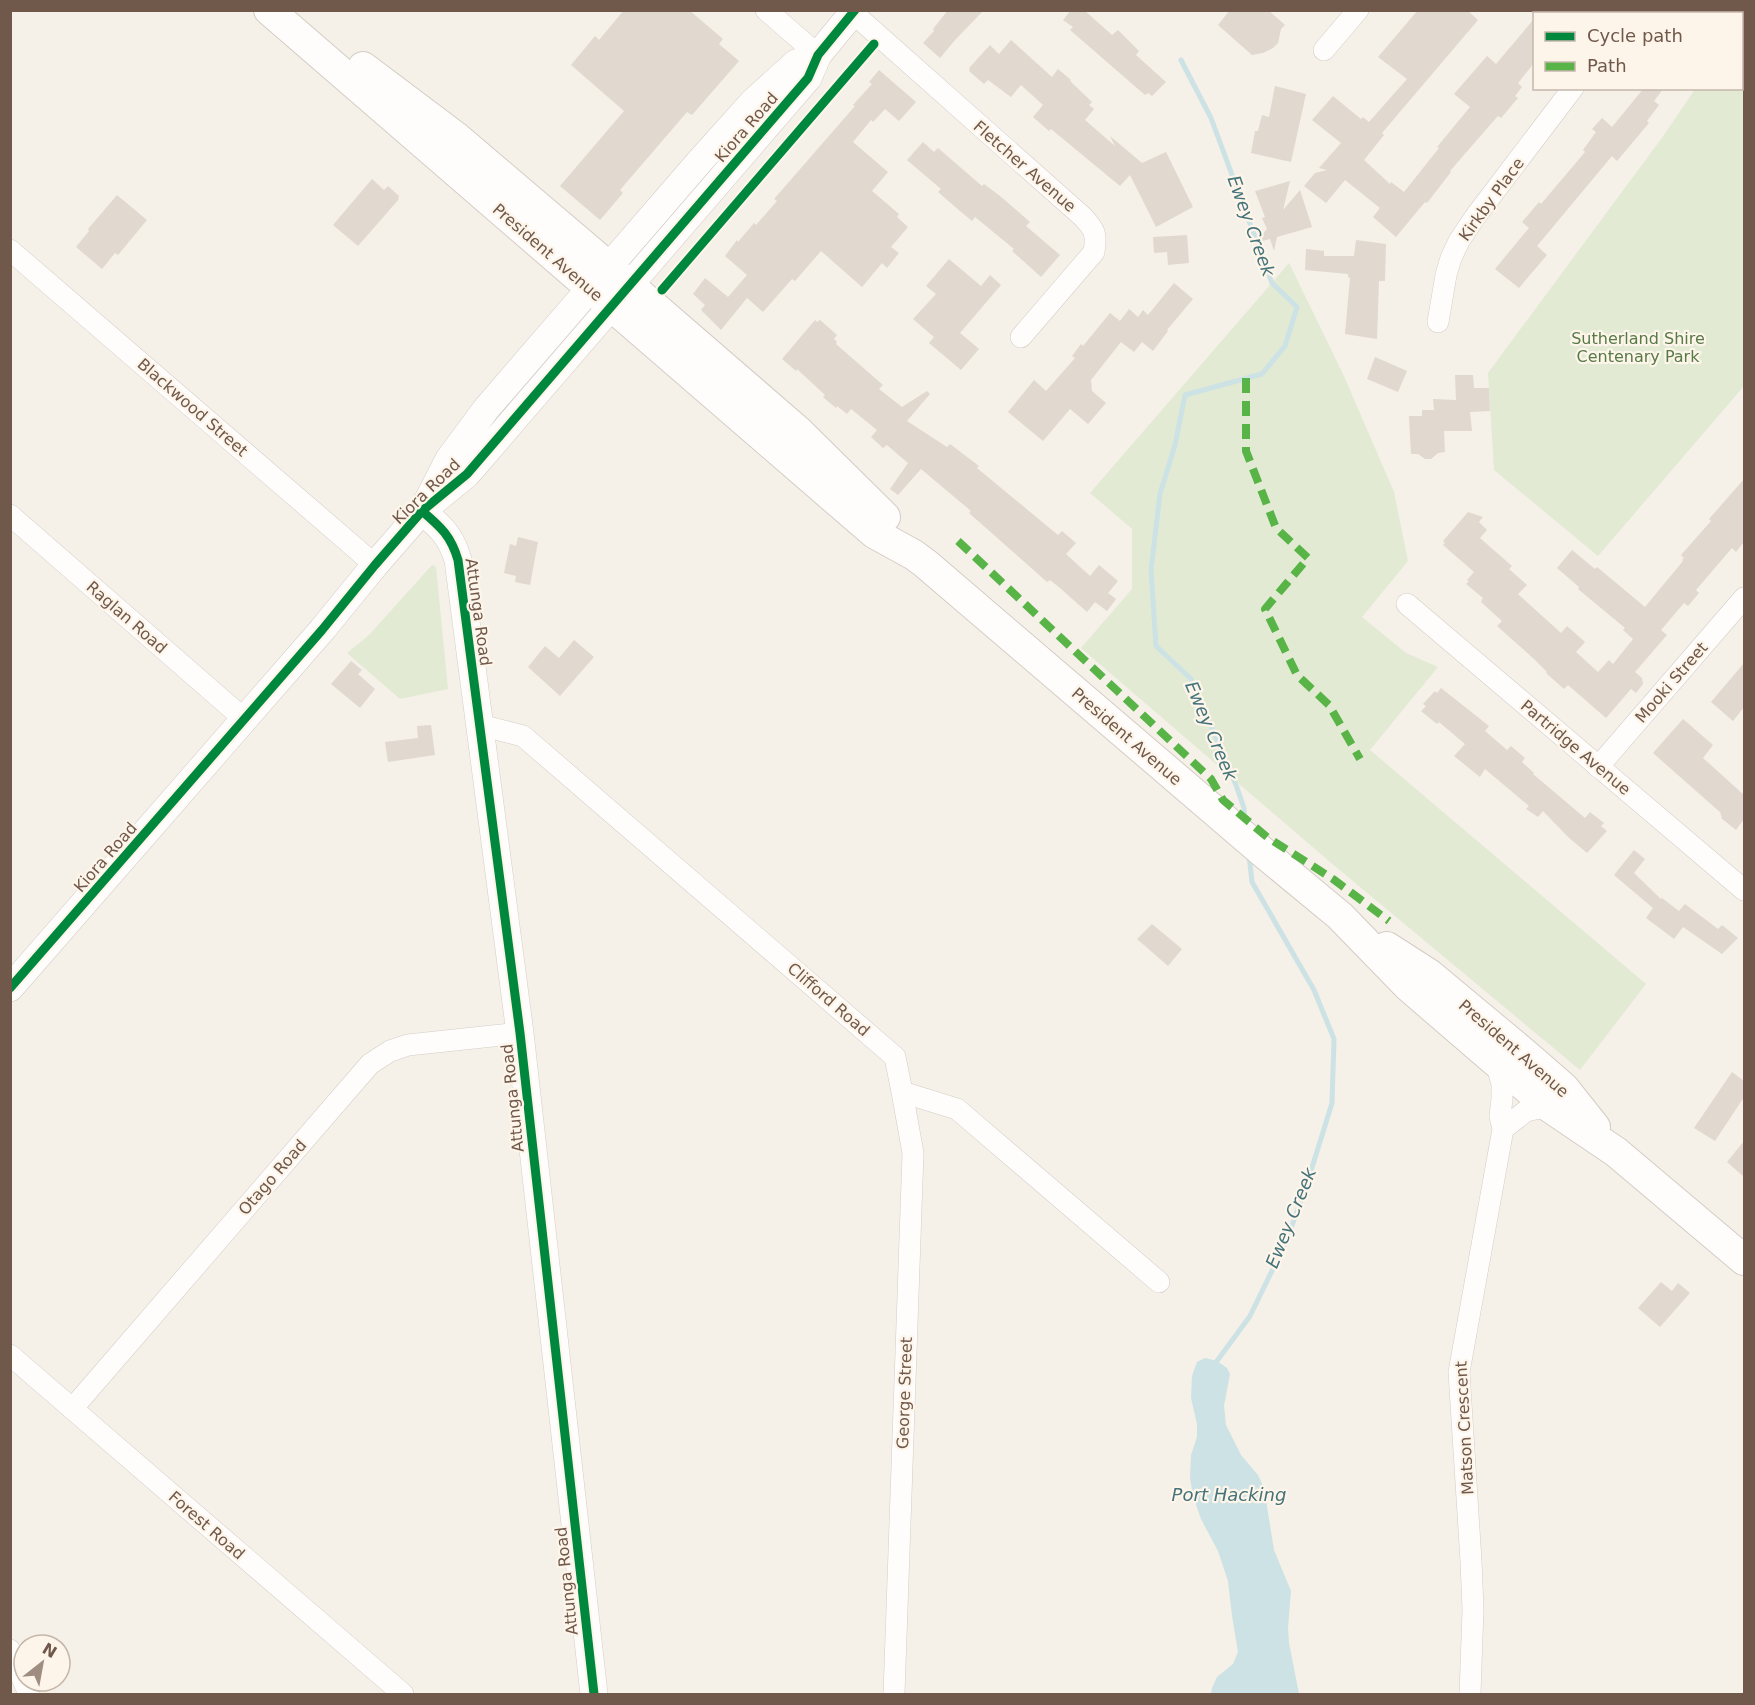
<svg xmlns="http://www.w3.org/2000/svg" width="1755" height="1705" font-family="'DejaVu Sans',sans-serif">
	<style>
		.green { fill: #e2ead4 }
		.water { fill: #cce2e4 }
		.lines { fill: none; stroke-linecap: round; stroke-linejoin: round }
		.stream { stroke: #cce2e4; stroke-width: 5 }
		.building { fill: #e1d8d0 }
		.minor-casing { stroke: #d4cdc7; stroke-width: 22 }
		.tertiary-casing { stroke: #d4cdc7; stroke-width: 28 }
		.secondary-casing { stroke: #d4ccc5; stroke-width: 32 }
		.minor { stroke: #fefdfc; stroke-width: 21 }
		.tertiary { stroke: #fefdfc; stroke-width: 27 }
		.secondary { stroke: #fefdfc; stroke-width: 30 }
		.quiet { stroke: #59b447; stroke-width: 8; stroke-dasharray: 15 8; stroke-linecap: butt }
		.cycleway-casing { stroke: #fdf5e9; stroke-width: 13 }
		.cycleway { stroke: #00873e; stroke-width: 9 }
		.labels { text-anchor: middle; stroke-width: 4.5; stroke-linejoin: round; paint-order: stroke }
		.street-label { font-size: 16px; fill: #70584b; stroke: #fdf5e9 }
		.park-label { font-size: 16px; fill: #577a47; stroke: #fdf5e9 }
		.water-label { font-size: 18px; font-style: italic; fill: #44737b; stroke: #fdf5e9 }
	</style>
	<rect width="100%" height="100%" fill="#f5f0e8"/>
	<!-- green -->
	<path class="green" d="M1742,36L1744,39V386L1598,556L1494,470L1488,373L1664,135L1695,89L1742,88Z
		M1289,263L1344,376L1394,492L1408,561L1362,617L1406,653L1438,667L1370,750L1646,984L1580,1070L1330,862L1081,648L1132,589V529L1090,493Z
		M432,565L436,567L448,689L400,699L347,653L369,635Z"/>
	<!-- water -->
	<path class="water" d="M1205,1358L1217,1361L1227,1368L1230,1374L1224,1406L1226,1425L1241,1455L1258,1475L1264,1488L1274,1550L1291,1591L1288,1628L1289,1643L1299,1694H1211L1212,1688L1217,1677L1233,1664L1238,1652L1232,1616L1228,1581L1218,1551L1201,1519L1193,1496L1190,1478L1191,1455L1197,1437V1424L1191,1398L1192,1376L1197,1362Z"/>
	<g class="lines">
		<!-- stream -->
		<path class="stream" d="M1181,60L1211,118L1272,283L1297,307L1285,346L1262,374L1185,395L1175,445L1160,494L1151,570L1156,646L1191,679L1236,785L1244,808L1245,822
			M1217,1361L1250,1316L1286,1242L1306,1187L1332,1103L1334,1039L1314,990L1252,882L1249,855"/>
	</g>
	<!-- building -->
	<path class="building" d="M624,10H689L723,39L719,44L739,61L692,115L687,112L620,190L623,193L600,220L560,186L624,111L571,65L595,36L599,40Z
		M948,10H984L955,40L940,58L923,43L934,31L933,29Z
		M1071,10H1084L1112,35L1118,30L1139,51L1136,55L1166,82L1152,96L1148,93L1145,95L1070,30L1073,27L1063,20Z
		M1230,10H1268L1285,25L1281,29L1278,43L1273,48L1263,53L1252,55L1218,25Z
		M1418,10H1467L1478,20L1382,133L1384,135L1364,160L1390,184L1391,182L1404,192L1439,148L1437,147L1470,107L1454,94L1487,56L1496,64L1534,19V63L1518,83L1522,87L1515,96L1518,98L1501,118L1498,116L1490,125L1450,171L1451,172L1427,203L1425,202L1396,237L1373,217L1380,208L1345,180L1326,203L1304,186L1315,173L1327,170L1319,168L1341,143L1312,120L1333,96L1361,119L1363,117L1369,122L1407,79L1378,57Z
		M1011,40L1052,77L1058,69L1071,80L1070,81L1092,102L1089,105L1094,109L1085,120L1115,146L1110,136L1142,163L1166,152L1193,207L1156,227L1130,175L1120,186L1051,129L1049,131L1033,117L1043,105L1021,85L1011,97L988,80L984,84L969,71L970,69L969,68L990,45L999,54Z
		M879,70L916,102L899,121L885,109L873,122L871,120L853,142L888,172L872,191L899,214L897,217L908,227L891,247L899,253L887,268L882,263L862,287L821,251L795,281L792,279L763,312L747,298L721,330L701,310L705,305L693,294L705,278L728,297L747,275L725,256L737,240L738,242L754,223L756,225L777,201L774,199L855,106L853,105L872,84L869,82Z
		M1275,86L1306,94L1291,162L1251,153L1255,131H1258L1262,115L1269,117Z
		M1644,88H1664L1654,101L1659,105L1647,121L1649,123L1617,161L1612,156L1537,246L1547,255L1519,288L1495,269L1529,228L1522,222L1539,202L1541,204L1585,152L1583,150L1596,132L1592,129L1602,118L1612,127Z
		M923,142L934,152L938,148L982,186L984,184L1000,196L1030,222L1026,226L1060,255L1041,277L1012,251L1014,249L975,217L972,221L960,211L938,192L941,189L907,160Z
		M372,179L384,190L388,186L399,196L398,198L399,199L358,246L333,225Z
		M1290,181L1283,210L1300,190L1312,227L1277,237L1274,251L1270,239L1254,243L1267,229L1262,218L1265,217L1255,191Z
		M117,195L147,220L118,255L115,253L102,269L76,247L89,231L88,229Z
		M1187,235L1189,263L1168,265L1167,252L1154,253L1153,237Z
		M1356,240L1386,244L1385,281H1379L1377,339L1345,334L1350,278L1348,277V274L1305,270L1306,249L1324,251V256H1354Z
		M949,259L981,286L990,275L1001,285L960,333L979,349L961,370L929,343L934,337L913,319L936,294L926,286Z
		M1174,283L1193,299L1167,330L1168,331L1153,351L1142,342L1134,352L1121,342L1091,380L1092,391L1106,403L1088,424L1070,409L1043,441L1008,412L1034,380L1046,391L1075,358L1072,356L1081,344L1083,346L1110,313L1120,321L1129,309L1138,317L1143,310L1148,315Z
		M815,320L817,322L820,320L837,335L834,339L837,342L836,344L883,385L879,389L902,407L927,391L930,394L907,421L947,447L950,444L979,466L977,468L1058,535L1062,531L1076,543L1066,554L1090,576L1099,565L1118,581L1108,593L1116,599L1107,611L1095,602L1087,612L1060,588L1050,580L1047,582L969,513L971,511L921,469L898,495L890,489L908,463L887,445L883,448L871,437L877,430L851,409L847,414L837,406L836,408L823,397L825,395L797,369L796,371L782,359Z
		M1375,357L1407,371L1398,392L1367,379Z
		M1455,375H1473L1474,388H1489L1490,411L1470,412L1472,431H1444L1445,452L1438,453L1431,459H1425L1418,454H1411L1409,416H1422V410H1434L1433,399L1456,400Z
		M1744,479V542L1736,552L1732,548L1696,590L1699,593L1688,606L1684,603L1661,630L1667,635L1635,672L1642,678L1643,684L1636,693L1631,689L1606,718L1568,685L1564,689L1546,673L1547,672L1534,659L1497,626L1502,621L1481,602L1483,598L1466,584L1469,581L1467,580L1474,572L1443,545L1445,543L1443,541L1468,512L1483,517L1479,522L1487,530L1480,538L1512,566L1509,569L1527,585L1518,594L1561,633L1567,626L1585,642L1576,652L1598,672L1609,660L1613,664L1633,639L1623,630L1625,628L1578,589L1579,587L1557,568L1572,550L1595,569L1597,567L1645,607L1683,561L1682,560L1684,558L1681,555L1711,521L1709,519Z
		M518,537L538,542L530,585L515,582L516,576L504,573L510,544L516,546Z
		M574,640L594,657L560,696L528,667L545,646L559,658Z
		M351,661L362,670L358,674L375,689L360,708L331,684Z
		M1744,663V707L1733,721L1711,702Z
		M1441,688L1489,726L1485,731L1507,750L1511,746L1525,758L1522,762L1534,773L1533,774L1585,818L1590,812L1604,823L1601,826L1607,831L1587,853L1568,837L1543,811L1538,817L1526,809L1529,806L1485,769L1480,777L1454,756L1465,744L1439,722L1437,724L1421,711L1426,706L1423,704L1435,691L1437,693Z
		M1683,719L1713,745L1703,758L1744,795V819L1736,830L1721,818L1722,816L1720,814L1721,813L1653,753Z
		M431,725L435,755L388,762L385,742L418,738L417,726Z
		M1634,850L1645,859L1634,873L1661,899L1662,898L1679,911L1685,904L1718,929L1722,925L1738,938L1722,954L1683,927L1674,939L1646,918L1653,908L1614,875Z
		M1152,924L1182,949L1168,966L1137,939Z
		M1732,1072L1744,1081V1097L1715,1141L1694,1128Z
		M1744,1141V1177L1727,1162Z
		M1661,1282L1672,1291L1678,1283L1690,1293L1660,1327L1638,1308Z"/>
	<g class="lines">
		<defs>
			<path id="minor" d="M766,10L818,55
				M853,13L1083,217C1095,230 1097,234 1094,252L1021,337
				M1630,14L1632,10
				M1324,50L1358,10
				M10,250L375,565
				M1438,322L1446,275L1451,258L1459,241L1475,217L1573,88
				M10,515L244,719
				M1407,604L1744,890
				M480,725L523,736L895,1057L902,1092L957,1109L1159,1282
				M1598,767L1744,598
				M1503,1129L1526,1111L1548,1106
				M10,1355L403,1694
				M72,1409L370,1064L390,1051L408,1045L520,1033
				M10,1650L29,1694
				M894,1694L913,1153L902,1092
				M1470,1694L1473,1610L1471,1561L1459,1372L1503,1129L1500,1116L1502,1099V1084L1496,1062"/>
			<path id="tertiary" d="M427,502L449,459L486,409L700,161L753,102L796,63L818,55
				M422,511C441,527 451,536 458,560L520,1033L594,1694
				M10,988L322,630L375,565L422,511L467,474L808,78L818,55L855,10"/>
			<path id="secondary" d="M269,10L874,533L914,555L926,564L1265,854L1340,916L1409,987L1496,1062L1548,1106L1616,1152L1744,1260
				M363,67L456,137L590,251L797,430L885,517
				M1387,947L1429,974L1525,1054L1564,1088L1595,1127"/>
		</defs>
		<!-- minor casing -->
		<use href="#minor" class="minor-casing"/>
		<!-- tertiary casing -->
		<use href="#tertiary" class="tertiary-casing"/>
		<!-- secondary casing -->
		<use href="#secondary" class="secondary-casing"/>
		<!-- minor -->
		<use href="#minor" class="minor"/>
		<!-- tertiary -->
		<use href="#tertiary" class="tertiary"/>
		<!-- secondary -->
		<use href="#secondary" class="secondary"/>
		<!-- quiet -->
		<path class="quiet" d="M1246,378V451L1276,528L1308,558L1265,609L1297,675L1329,705L1360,759
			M958,541L1211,779L1223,800L1267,837L1333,879L1389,921"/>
		<defs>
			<path id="cycleway" d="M662,290L874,44
				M422,511C441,527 451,536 458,560L520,1033L594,1694
				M10,988L322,630L375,565L422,511L467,474L808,78L818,55L855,10"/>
		</defs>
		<!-- cycleway casing -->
		<use href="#cycleway" class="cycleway-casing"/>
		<!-- cycleway -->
		<use href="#cycleway" class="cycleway"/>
	</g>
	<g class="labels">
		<!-- street labels -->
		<g class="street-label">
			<text transform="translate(746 127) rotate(-49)" y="6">Kiora Road</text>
			<text transform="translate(1025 166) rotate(41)" y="6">Fletcher Avenue</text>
			<text transform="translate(1491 199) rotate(-54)" y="6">Kirkby Place</text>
			<text transform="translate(548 252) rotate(41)" y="6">President Avenue</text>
			<text transform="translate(193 407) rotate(41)" y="6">Blackwood Street</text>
			<text transform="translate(426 491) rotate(-44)" y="6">Kiora Road</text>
			<text transform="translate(479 612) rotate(82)" y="6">Attunga Road</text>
			<text transform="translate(127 617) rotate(41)" y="6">Raglan Road</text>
			<text transform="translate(1671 682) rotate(-49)" y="6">Mooki Street</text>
			<text transform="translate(1127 736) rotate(41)" y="6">President Avenue</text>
			<text transform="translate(1576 747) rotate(40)" y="6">Partridge Avenue</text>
			<text transform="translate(105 857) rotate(-49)" y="6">Kiora Road</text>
			<text transform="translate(829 999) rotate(41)" y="6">Clifford Road</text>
			<text transform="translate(1514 1048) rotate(41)" y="6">President Avenue</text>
			<text transform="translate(512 1098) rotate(-96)" y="6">Attunga Road</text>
			<text transform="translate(272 1177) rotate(-49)" y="6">Otago Road</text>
			<text transform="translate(904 1393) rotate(-88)" y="6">George Street</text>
			<text transform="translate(1464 1428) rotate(-93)" y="6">Matson Crescent</text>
			<text transform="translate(207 1525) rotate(41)" y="6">Forest Road</text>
			<text transform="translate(566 1581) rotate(-96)" y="6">Attunga Road</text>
		</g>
		<!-- park labels -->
		<g class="park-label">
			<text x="1638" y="344">Sutherland Shire<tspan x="1638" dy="18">Centenary Park</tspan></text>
		</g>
		<!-- water labels -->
		<g class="water-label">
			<text transform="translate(1251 226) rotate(70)" y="6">Ewey Creek</text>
			<text transform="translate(1211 731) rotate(67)" y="6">Ewey Creek</text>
			<text transform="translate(1291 1218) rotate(-68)" y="6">Ewey Creek</text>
			<text x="1229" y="1501">Port Hacking</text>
		</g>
	</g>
	<!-- border -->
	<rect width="1755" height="1705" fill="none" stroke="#70584b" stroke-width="24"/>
	<!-- legend -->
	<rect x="1533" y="12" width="210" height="78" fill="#fdf5e9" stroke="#c5b6aa" stroke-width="1.5"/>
	<rect x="1545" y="32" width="30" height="9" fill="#00873e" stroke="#c5b6aa" stroke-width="1.5"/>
	<text x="1587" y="42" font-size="18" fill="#70584b">Cycle path</text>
	<rect x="1545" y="62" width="30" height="9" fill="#59b447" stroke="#c5b6aa" stroke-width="1.5"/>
	<text x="1587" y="72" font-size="18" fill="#70584b">Path</text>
	<!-- north arrow -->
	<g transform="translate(42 1663) rotate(31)"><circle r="28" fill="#fdf5e9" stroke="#c5b6aa" stroke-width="1.5"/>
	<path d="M0-4.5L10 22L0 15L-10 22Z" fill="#9f8d82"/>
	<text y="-9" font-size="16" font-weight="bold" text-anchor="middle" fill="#70584b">N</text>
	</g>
</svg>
